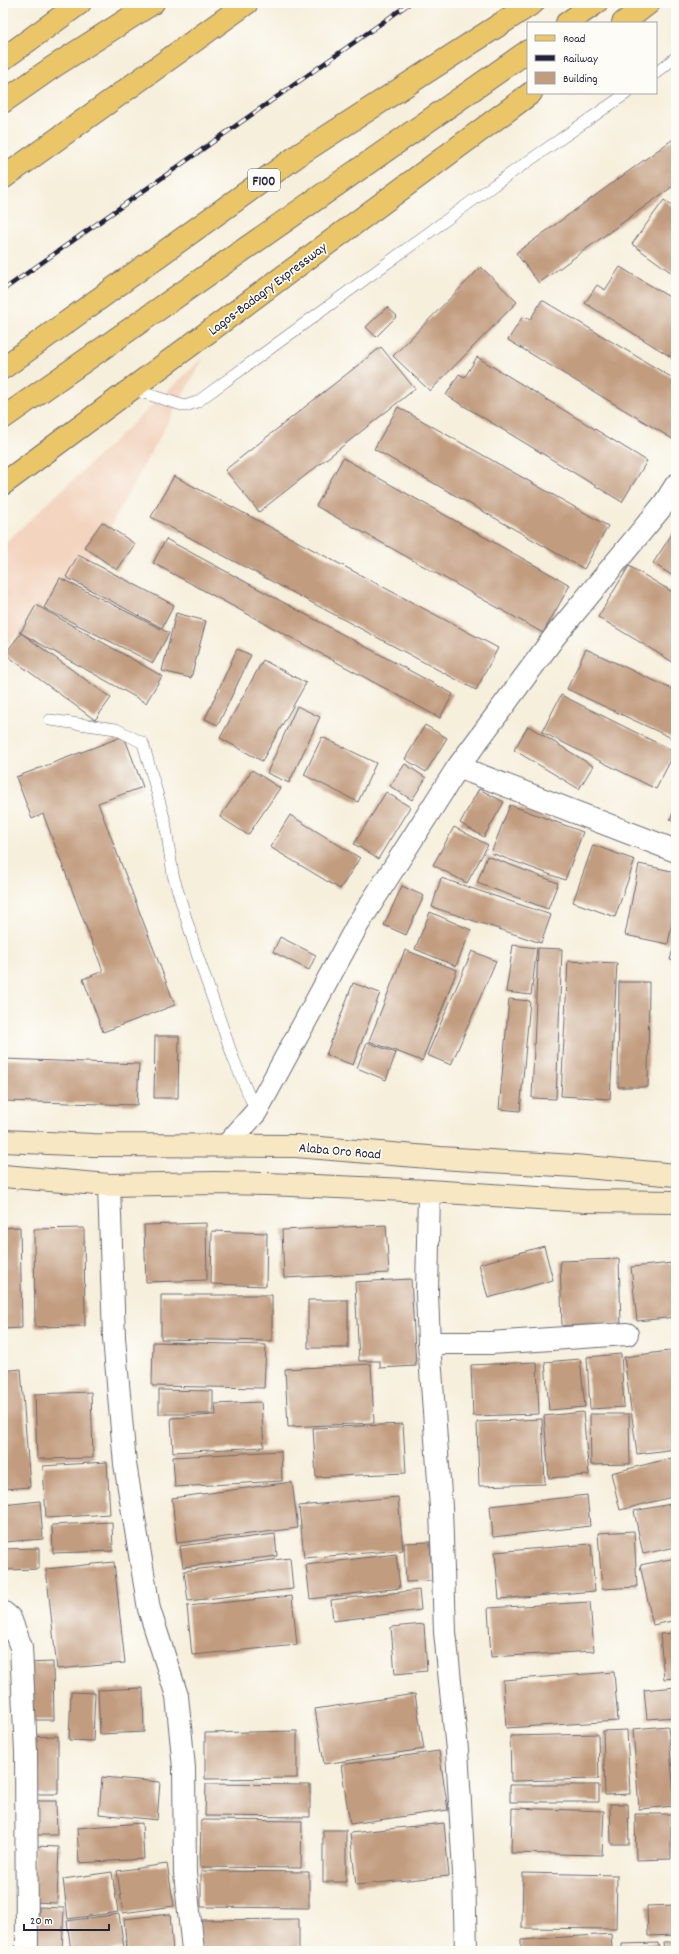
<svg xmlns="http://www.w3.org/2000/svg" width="679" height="1954" font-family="Dekko,sans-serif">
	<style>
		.built { fill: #f3d4bf }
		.building { fill: #c29c7f }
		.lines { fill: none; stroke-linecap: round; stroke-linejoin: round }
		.service-casing { stroke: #6c6a73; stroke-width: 12 }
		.minor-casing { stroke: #6c6a73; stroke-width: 24 }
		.secondary-casing { stroke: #6c6a73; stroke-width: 24 }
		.primary-casing { stroke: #6c6a73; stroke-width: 24 }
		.motorway-casing { stroke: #6c6a73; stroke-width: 24 }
		.service { stroke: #fff; stroke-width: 11 }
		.minor { stroke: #fff; stroke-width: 22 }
		.secondary { stroke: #f7e8c3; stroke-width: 22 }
		.primary { stroke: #ebc669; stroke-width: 22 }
		.motorway { stroke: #ebc669; stroke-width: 22 }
		.rail-casing { stroke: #22223b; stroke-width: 4.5 }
		.rail { stroke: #fdfcf7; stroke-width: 3; stroke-dasharray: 9; stroke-linecap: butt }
		.labels { text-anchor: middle; stroke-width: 3.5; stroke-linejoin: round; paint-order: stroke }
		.shield { fill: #fdfcf7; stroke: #646373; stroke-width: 1 }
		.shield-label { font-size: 13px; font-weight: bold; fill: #22223b }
		.street-label { font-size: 14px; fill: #22223b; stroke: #fdfcf7 }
	</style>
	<rect width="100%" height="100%" fill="#fdfcf7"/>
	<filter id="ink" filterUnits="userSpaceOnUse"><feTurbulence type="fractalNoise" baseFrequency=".025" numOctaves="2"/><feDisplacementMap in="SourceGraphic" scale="8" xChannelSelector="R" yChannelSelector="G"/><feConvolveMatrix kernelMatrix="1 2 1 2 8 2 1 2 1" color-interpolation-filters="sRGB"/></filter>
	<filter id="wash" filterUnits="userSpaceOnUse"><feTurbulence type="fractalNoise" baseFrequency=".012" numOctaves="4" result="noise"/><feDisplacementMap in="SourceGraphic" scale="16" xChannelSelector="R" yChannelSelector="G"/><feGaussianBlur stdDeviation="0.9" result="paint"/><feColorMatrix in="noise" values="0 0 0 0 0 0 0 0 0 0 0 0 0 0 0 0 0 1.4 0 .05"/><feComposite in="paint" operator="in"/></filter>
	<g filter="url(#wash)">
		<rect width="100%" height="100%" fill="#f6efdc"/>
		<!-- built -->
		<path class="built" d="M204,357L101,543L3,650V545Z"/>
		<g id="blocks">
			<!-- building -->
			<path class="building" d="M676,137V184L539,283L516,253Z
				M664,200L676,209V276L632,244Z
				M481,267L517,302L430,391L393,356Z
				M620,267L676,301V360L585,303L597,285L605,290Z
				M542,300L676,380V441L508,340L523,316L530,320Z
				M387,307L397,316L376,337L366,327Z
				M381,347L415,389L259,512L225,470Z
				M477,357L647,461L622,502L446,395L459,374L465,377Z
				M398,407L608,526L584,569L374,449Z
				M343,458L570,585L543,633L316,506Z
				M174,476L498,648L476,690L151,517Z
				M102,522L135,544L117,570L84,547Z
				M676,528V578L653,563Z
				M166,539L453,694L440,718L153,563Z
				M78,555L174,605L162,628L66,577Z
				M629,566L676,594V664L598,617Z
				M60,578L169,633L153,663L44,608Z
				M36,605L162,676L146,703L19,632H21Z
				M176,613L206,621L191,678L162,671Z
				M21,633L111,698L95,720L5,654Z
				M237,649L251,655L218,725L205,719Z
				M586,649L676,691V740L567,689Z
				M263,660L306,683L262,761L220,738Z
				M561,695L675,752L656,789L542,732Z
				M297,706L320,717L289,783L267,773Z
				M425,725L447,738L426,772L405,759Z
				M528,726L593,766L579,789L514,750Z
				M124,736L143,787L98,803L175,1005L103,1032L83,979L103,971L43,814L32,819L16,777Z
				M322,737L376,763L358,802L304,775Z
				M405,764L426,778L412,800L390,786Z
				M252,770L280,788L248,835L220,817Z
				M479,789L504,802L484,837L460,823Z
				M386,792L410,807L378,859L354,844Z
				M510,805L583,832L565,880L491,853Z
				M676,806V822L670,819Z
				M290,815L360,858L340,889L270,847Z
				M454,827L488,845L467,883L433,865Z
				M593,845L635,860L615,917L573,902Z
				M487,856L558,883L548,909L477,883Z
				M639,864L676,872V902L668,944L625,935Z
				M441,878L551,915L541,943L432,907Z
				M402,886L424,896L406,935L384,925Z
				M430,912L471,930L456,966L415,949Z
				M280,937L316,955L309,970L273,952Z
				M676,938V961L670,960Z
				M513,945L537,948L531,995L506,992Z
				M538,948L562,949L556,1099L532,1098Z
				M405,950L457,970L422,1061L369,1041Z
				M472,951L496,961L451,1065L427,1055Z
				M568,961L617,963L610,1099L561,1096Z
				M619,982H649L648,1087H618Z
				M353,983L380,993L353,1065L326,1055Z
				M509,999L530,1001L520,1111L499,1109Z
				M155,1036H179L178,1098H154Z
				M367,1042L396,1053L386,1080L357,1068Z
				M3,1059L139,1064L137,1105L3,1101Z
				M206,1223L207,1280L146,1282L144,1225Z
				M386,1225L389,1273L284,1278L282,1230Z
				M20,1227L22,1328L3,1329V1228Z
				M84,1228L85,1326L35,1327L34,1229Z
				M212,1231L267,1233L266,1286L211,1284Z
				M544,1246L553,1280L488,1298L479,1264Z
				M619,1259L621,1324L562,1326L560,1261Z
				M673,1263L676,1290V1317L637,1321L631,1267Z
				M411,1279L416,1366L380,1368V1361H359L355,1282Z
				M161,1295H272V1341L161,1339Z
				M308,1300H348V1348H308Z
				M153,1342L266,1345L264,1388L152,1386Z
				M676,1350V1449L637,1454L624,1357Z
				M621,1354L624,1407L590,1409L587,1357Z
				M580,1359L585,1407L549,1410L545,1362Z
				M537,1362L539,1414L473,1416L471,1365Z
				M371,1364L374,1423L288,1427L285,1369Z
				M21,1369L30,1487L3,1489V1371Z
				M159,1390L213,1391V1414H159Z
				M91,1392L93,1458L37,1459L35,1394Z
				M261,1402L264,1447L173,1452L171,1418L216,1415L215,1404Z
				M583,1412L589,1475L549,1478L544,1416Z
				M590,1414H629L630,1464L591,1465Z
				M542,1419L545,1484L479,1486L477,1422Z
				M403,1424L406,1473L316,1477L313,1428Z
				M281,1451L282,1481L175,1487L173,1457Z
				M676,1457V1496L620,1510L611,1473Z
				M107,1462L110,1514L46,1518L43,1466Z
				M292,1482L298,1528L177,1543L172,1498Z
				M587,1495L590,1526L493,1537L490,1506Z
				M398,1497L403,1550L304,1558L299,1506Z
				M40,1501L43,1539L3,1542V1505Z
				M676,1503V1547L643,1554L634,1511Z
				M112,1522L113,1551L53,1553L52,1525Z
				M634,1531L637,1587L602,1589L598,1533Z
				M275,1534L277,1556L183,1567L180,1546Z
				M430,1542L432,1581L406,1582L404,1543Z
				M591,1544L595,1591L499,1599L495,1552Z
				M39,1548V1569L3,1570V1549Z
				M396,1554L400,1588L310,1599L306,1565Z
				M290,1558L293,1589L188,1601L184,1571Z
				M676,1558V1620L653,1625L640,1565Z
				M114,1562L125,1663L57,1669L46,1569Z
				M419,1590L421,1610L333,1621L331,1600Z
				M292,1596L297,1645L192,1655L187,1606Z
				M590,1602L594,1651L491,1657L488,1608Z
				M424,1624L427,1671L395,1674L391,1627Z
				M676,1633V1678L664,1679L660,1634Z
				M53,1662L54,1720H27V1663Z
				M614,1672L618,1721L506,1728L503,1680Z
				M676,1687V1717L647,1719L644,1690Z
				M143,1688L144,1732L100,1734L98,1690Z
				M71,1692L95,1693L93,1741L69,1740Z
				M415,1694L424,1749L324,1764L315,1709Z
				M668,1726L675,1806L639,1809L633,1729Z
				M627,1730L630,1794L605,1795L603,1731Z
				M297,1731V1778L205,1779V1733Z
				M598,1734L599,1779L511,1781L510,1736Z
				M58,1736V1794H29L28,1737Z
				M439,1751L448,1810L350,1824L341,1765Z
				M102,1777L160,1782L157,1820L99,1814Z
				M206,1784L310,1785V1817L205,1816Z
				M510,1785H599V1802H510Z
				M28,1801H56L57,1835H28Z
				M610,1804H628L629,1844H611Z
				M512,1808L604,1811L602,1855L511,1853Z
				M635,1814H671V1859L636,1860Z
				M201,1820L302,1821L301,1868L200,1867Z
				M142,1823L144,1859L79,1863L77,1828Z
				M444,1823L449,1876L356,1885L350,1833Z
				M323,1830H346V1882H323Z
				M34,1846L59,1847L57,1903L31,1902Z
				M167,1864L174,1906L123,1913L117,1871Z
				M201,1871L309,1872V1908L201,1907Z
				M112,1872L118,1912L68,1919L63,1879Z
				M523,1873L617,1875L616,1929L522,1928Z
				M676,1905V1935L648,1936L647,1906Z
				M39,1907L64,1908L62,1951H38Z
				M119,1914L124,1948L99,1951H71L67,1921Z
				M170,1914L173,1951H127L124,1919Z
				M299,1919V1951H199V1920Z
				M611,1934L612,1951H521V1940Z
				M663,1942H676V1951H664Z
				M658,1943L659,1951H622V1944Z"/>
		</g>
	</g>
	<g filter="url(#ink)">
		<use href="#blocks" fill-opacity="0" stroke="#6c6a73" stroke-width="1"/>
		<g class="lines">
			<defs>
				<path id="service" d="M656,73L676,57
					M131,389L185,406L197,402L494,185L627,93
					M50,720L116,729L143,743L165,821L173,875L197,954L234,1060L256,1112"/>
				<path id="minor" d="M458,767L676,851
					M227,1145L256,1112L358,924L458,767L555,636L664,504L676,485
					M109,1185L114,1338L125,1464L149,1609L177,1696L184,1768L185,1873L193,1951
					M429,1191L427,1293L429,1343L441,1508L445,1632L457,1750L464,1873L466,1951
					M429,1343H490L627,1334
					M3,1612L10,1618L21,1647L26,1752L27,1951"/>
				<path id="secondary" d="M3,1141L93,1145L296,1146L440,1158L575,1166L676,1175
					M3,1176L109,1185L215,1183L268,1184L429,1191L584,1201L676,1202"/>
				<path id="primary" d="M623,23L649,3
					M3,59L80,3
					M3,484L531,93"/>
				<path id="motorway" d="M567,23L596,3
					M3,102L53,67L153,3
					M3,178L247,3
					M3,368L300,154L533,3
					M3,418L528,51"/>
			</defs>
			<!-- service casing -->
			<use href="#service" class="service-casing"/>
			<!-- minor casing -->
			<use href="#minor" class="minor-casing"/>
			<!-- secondary casing -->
			<use href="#secondary" class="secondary-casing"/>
			<!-- primary casing -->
			<use href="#primary" class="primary-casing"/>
			<!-- motorway casing -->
			<use href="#motorway" class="motorway-casing"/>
			<!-- service -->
			<use href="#service" class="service"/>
			<!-- minor -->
			<use href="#minor" class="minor"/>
			<!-- secondary -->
			<use href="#secondary" class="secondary"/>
			<!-- primary -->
			<use href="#primary" class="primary"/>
			<!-- motorway -->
			<use href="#motorway" class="motorway"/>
			<defs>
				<path id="rail" d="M3,290L410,3"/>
			</defs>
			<!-- rail casing -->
			<use href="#rail" class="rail-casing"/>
			<!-- rail -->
			<use href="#rail" class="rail"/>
		</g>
	</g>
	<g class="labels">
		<!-- shield labels -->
		<rect class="shield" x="248" y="169" width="32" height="22" rx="3"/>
		<g class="shield-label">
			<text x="264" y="185">F100</text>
		</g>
		<!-- street labels -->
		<g class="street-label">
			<text transform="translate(267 288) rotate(-37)" y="5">Lagos-Badagry Expressway</text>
			<text transform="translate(340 1150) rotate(5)" y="5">Alaba Oro Road</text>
		</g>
	</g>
	<!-- margin -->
	<rect width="679" height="1954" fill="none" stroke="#fdfcf7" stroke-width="16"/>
	<!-- legend -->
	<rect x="527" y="22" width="130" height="72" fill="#fdfcf7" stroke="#a5a5ac"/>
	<rect x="535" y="35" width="20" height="6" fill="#ebc669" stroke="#a5a5ac"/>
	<text x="563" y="42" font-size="12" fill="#22223b">Road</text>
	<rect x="535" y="55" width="20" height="6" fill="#22223b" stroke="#a5a5ac"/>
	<text x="563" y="62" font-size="12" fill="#22223b">Railway</text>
	<rect x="535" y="72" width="20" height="12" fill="#c29c7f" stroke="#a5a5ac"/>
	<text x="563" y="82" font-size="12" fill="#22223b">Building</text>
	<!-- scale -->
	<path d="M24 1924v6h85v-6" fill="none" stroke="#22223b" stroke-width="2"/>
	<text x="30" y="1924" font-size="12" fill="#22223b" stroke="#fdfcf7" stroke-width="3" paint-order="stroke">20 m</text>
</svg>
